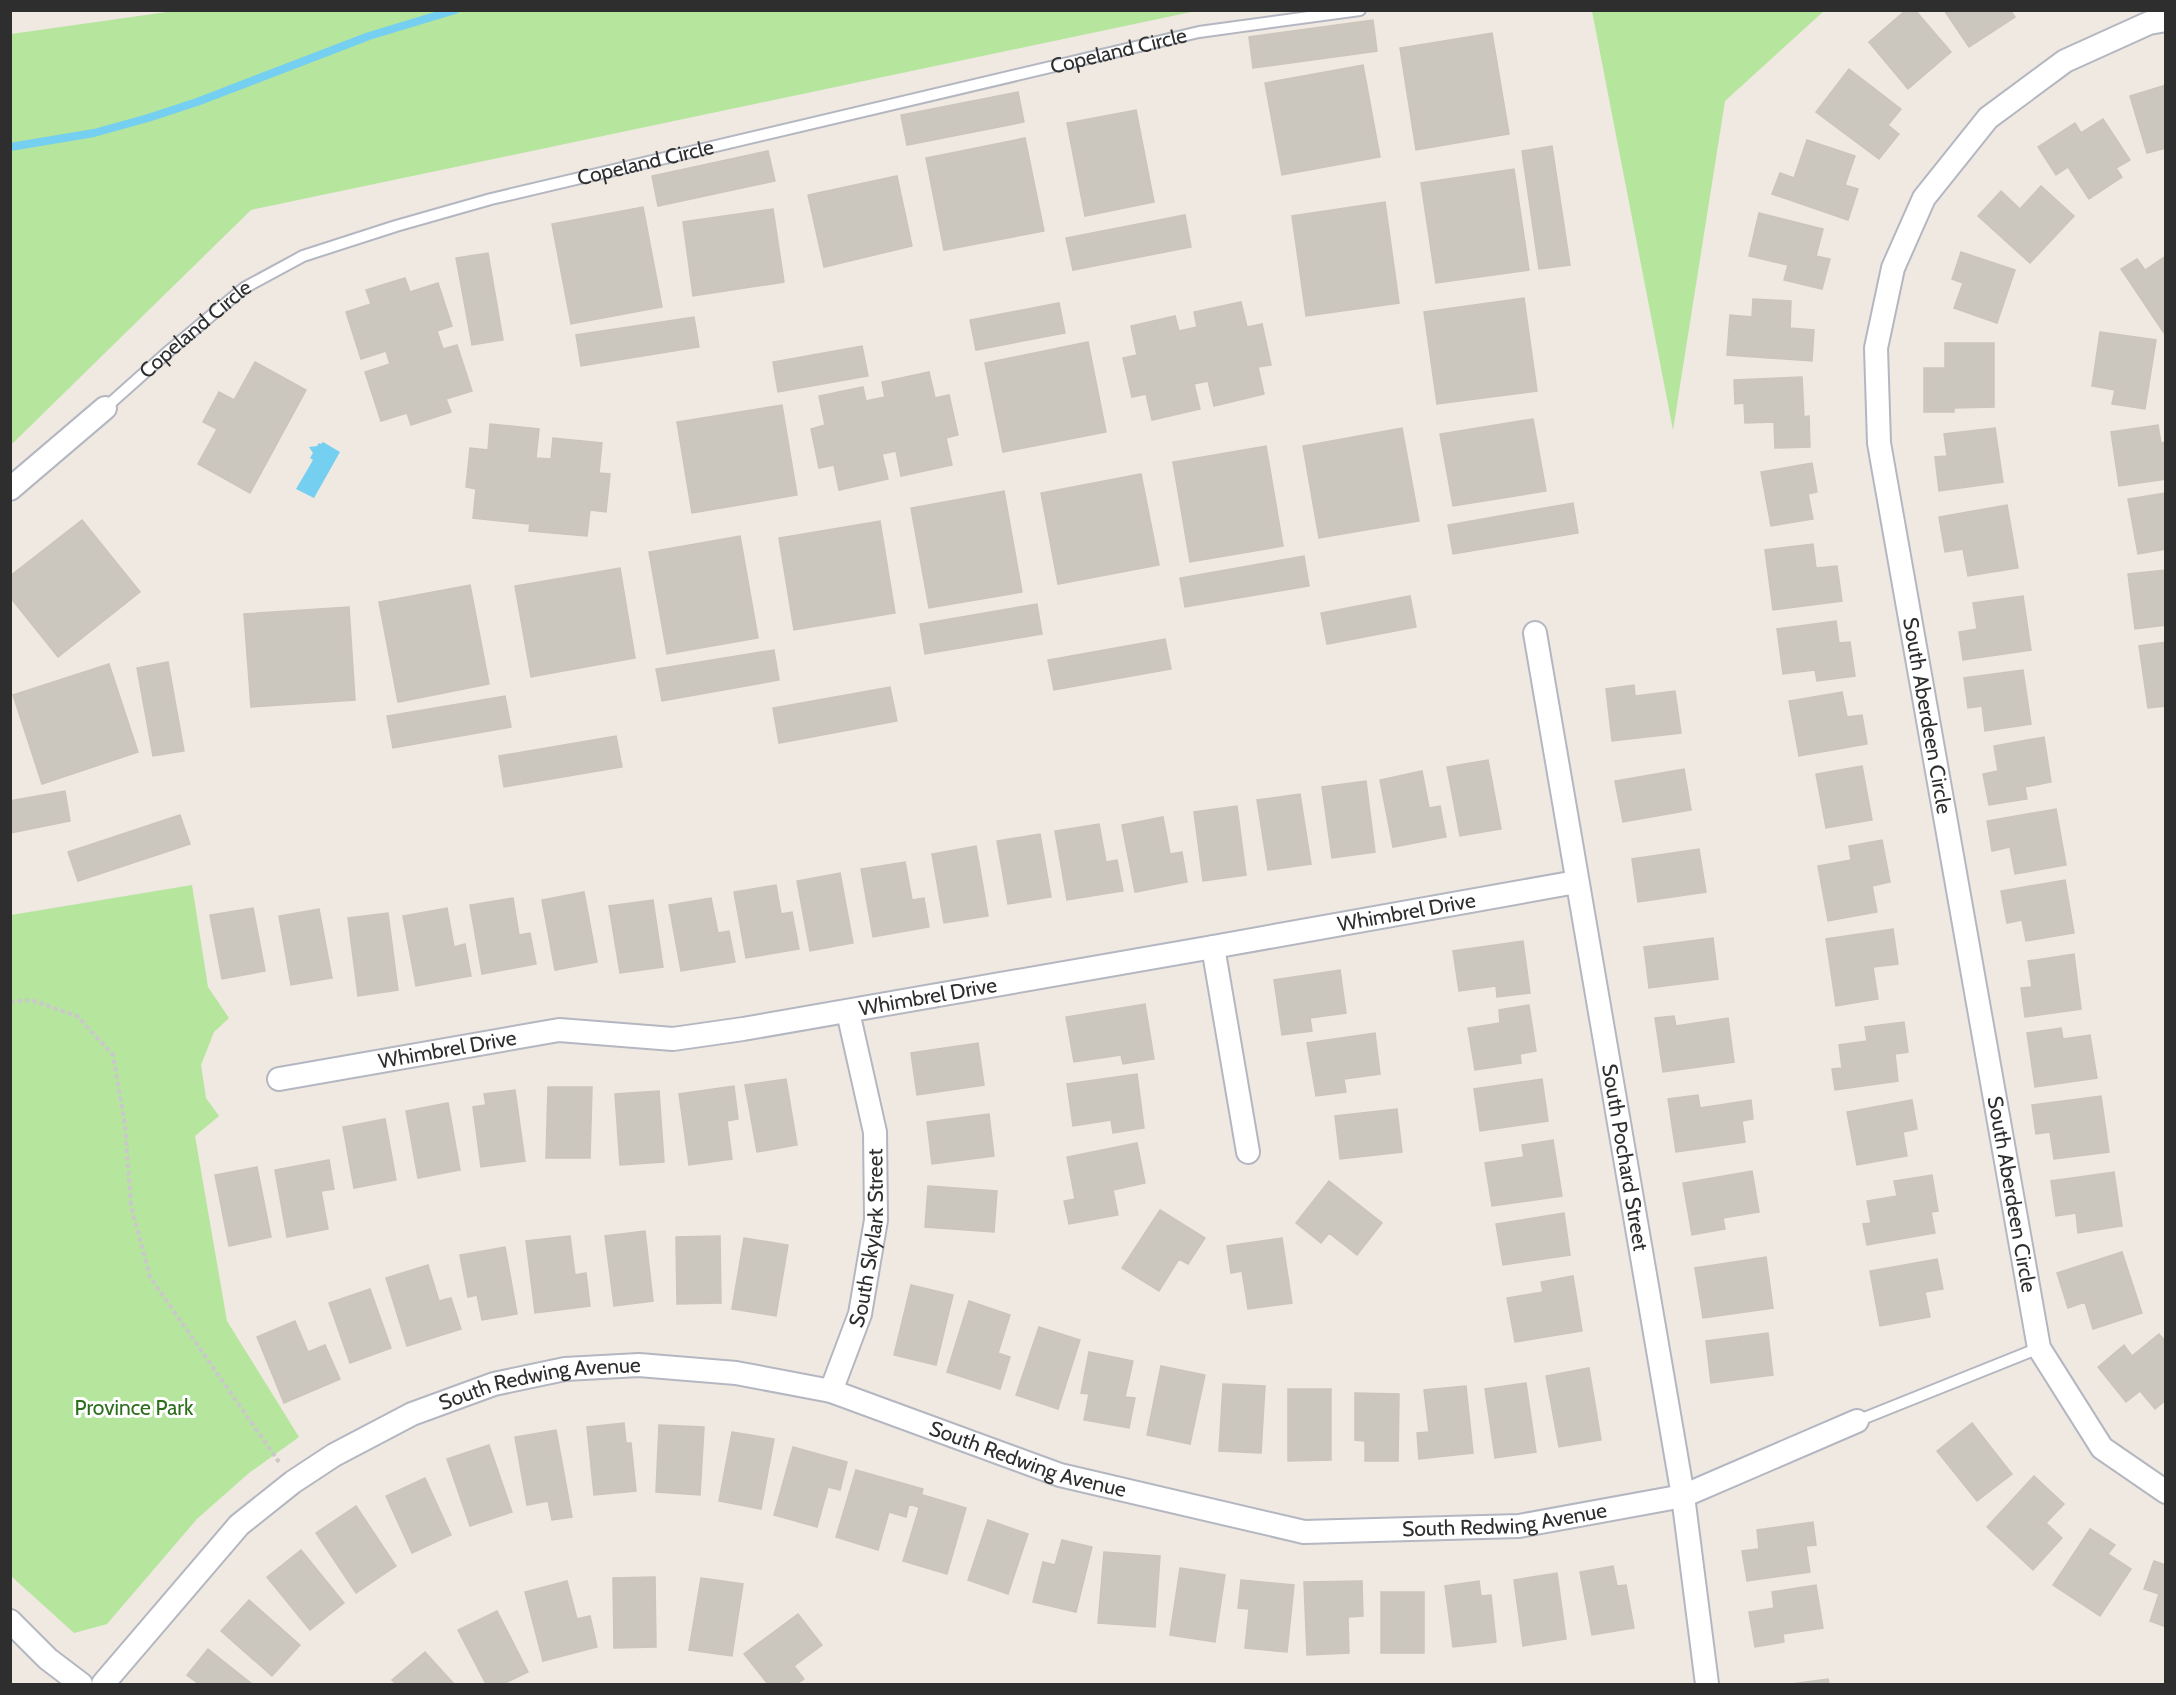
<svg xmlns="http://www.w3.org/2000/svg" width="2176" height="1695" font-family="Cabin,sans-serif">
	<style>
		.green { fill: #b6e59e }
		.water { fill: #75cff0 }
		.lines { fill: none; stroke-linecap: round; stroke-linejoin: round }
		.stream { stroke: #75cff0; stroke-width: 8 }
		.building { fill: #cbc7bf; stroke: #cbc5ba; stroke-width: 1.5 }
		.lane-casing { stroke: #b4b7c1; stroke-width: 14 }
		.street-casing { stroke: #b4b7c1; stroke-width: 26 }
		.path { stroke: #c9c9c9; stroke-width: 4; stroke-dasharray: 4.5 3; stroke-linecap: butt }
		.lane { stroke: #fff; stroke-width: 10 }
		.street { stroke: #fff; stroke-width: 22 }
		.labels { text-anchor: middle; stroke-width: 6; stroke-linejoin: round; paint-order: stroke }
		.street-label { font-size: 21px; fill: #2e2e2e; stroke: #fff }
		.park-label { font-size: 21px; fill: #2c6e1b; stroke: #fff }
	</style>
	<rect width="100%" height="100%" fill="#efe9e1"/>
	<!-- green -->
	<path class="green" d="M181,10H1196V11L251,210L11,445V34Z
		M1592,11H1824L1725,101L1673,430Z
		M192,885L208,987L229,1018L214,1032L201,1065L206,1098L219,1116L195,1136L227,1321L299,1437L249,1473L197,1519L107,1624L74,1633L11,1576V915Z"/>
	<!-- water -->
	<path class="water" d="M323,442L340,452L314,498L296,489L313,460L310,458L313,453L309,447L317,446L319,443L321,444Z"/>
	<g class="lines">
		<!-- stream -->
		<path class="stream" d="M10,147L94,133L148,118L197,102L369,36L455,10"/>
	</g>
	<!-- building -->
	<path class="building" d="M1906,10H1915L1951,52L1908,89L1869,42Z
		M1944,10H2010L2015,17L1969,47Z
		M1373,20L1377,51L1253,68L1249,37Z
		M1492,33L1509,134L1416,150L1400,48Z
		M1363,65L1380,157L1282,175L1265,83Z
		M1849,69L1901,109L1888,125L1899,134L1879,159L1816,112Z
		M2166,85V148L2147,153L2130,96Z
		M1018,92L1024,122L907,145L901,115Z
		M1136,110L1154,202L1085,216L1067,123Z
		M2103,119L2130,160L2116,168L2122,177L2089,199L2068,167L2056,175L2038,147L2075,123L2081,133Z
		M1025,138L1044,231L944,250L926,158Z
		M1807,140L1855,156L1845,185L1858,189L1848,220L1772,194L1780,173L1794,178Z
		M1552,146L1570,265L1539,269L1522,151Z
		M768,151L775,181L658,206L652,176Z
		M1514,169L1529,270L1436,283L1421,183Z
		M897,176L912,246L824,267L808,195Z
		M2041,186L2074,216L2030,263L1978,216L2001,191L2020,209Z
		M1385,202L1399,303L1306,316L1292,216Z
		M643,207L662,307L571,324L552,224Z
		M773,209L784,282L693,296L683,222Z
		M1759,213L1823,229L1816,256L1830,259L1822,289L1784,280L1788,265L1749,256Z
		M1185,215L1191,247L1073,270L1066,238Z
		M1961,252L2015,270L1997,323L1954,308L1963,283L1952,279Z
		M488,253L503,340L472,345L456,258Z
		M2166,256V332L2164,333L2121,269L2137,259L2145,270Z
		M405,278L410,292L438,283L452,326L437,331L443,349L457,345L472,391L446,399L451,412L411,425L407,413L381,421L365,372L390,364L386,351L361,359L346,312L371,304L366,290Z
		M1524,298L1537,391L1437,404L1424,312Z
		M1753,299L1791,301L1790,328L1814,330L1812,361L1727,355L1730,315L1752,317Z
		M1241,302L1247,327L1262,324L1271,365L1258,367L1264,394L1214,406L1208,381L1194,384L1200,409L1152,420L1146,394L1132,397L1123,358L1137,355L1131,326L1175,316L1179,331L1197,327L1194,312Z
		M1059,303L1065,333L976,350L970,320Z
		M694,317L699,347L581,366L576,335Z
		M2100,332L2156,340L2145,409L2112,404L2115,390L2092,386Z
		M1088,342L1106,432L1003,452L985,363Z
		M1945,343H1994V407L1954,408V412H1924V368H1945Z
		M862,346L868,376L778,392L773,362Z
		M255,362L306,390L250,493L198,464L217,429L203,422L219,392L234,400Z
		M929,372L935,398L949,395L958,435L946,438L952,465L901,476L896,451L882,454L888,479L839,490L834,465L819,468L811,429L825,425L819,396L863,387L866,401L885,397L882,382Z
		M1802,377L1804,417L1809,416L1810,447L1775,448L1774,422L1745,423L1744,403L1735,404L1734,380Z
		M782,405L797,495L692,513L677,422Z
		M1533,419L1546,491L1453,506L1440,434Z
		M490,424L539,429L536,458L551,459L553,438L602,443L599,473L610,474L606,512L590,510L587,536L529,531L530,524L473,518L476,489L466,487L470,448L488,450Z
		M2158,425L2161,443L2166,442V479L2119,486L2111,432Z
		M1402,428L1419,521L1319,538L1303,446Z
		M1995,428L2003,482L1939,491L1935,457L1947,456L1944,434Z
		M1266,446L1283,546L1190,562L1173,462Z
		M1812,463L1817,492L1808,494L1813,519L1771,526L1761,472Z
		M1141,474L1159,565L1058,584L1041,493Z
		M1004,491L1022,592L929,608L911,508Z
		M2166,493V549L2138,554L2128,499Z
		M1573,503L1578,533L1453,554L1448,525Z
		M2007,505L2018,568L1968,576L1963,549L1945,552L1939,517Z
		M82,520L140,592L58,657L10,597V576Z
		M880,521L895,613L794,630L779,538Z
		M740,536L758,638L667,654L649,552Z
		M1813,544L1816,568L1837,566L1842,601L1773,610L1765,550Z
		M1304,556L1309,586L1185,607L1180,578Z
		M620,568L635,658L531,677L515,586Z
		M2166,570V625L2135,629L2128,574Z
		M470,585L489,684L398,702L379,602Z
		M1410,596L1416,627L1327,644L1321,613Z
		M2023,596L2031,650L1963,660L1959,632L1977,629L1973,603Z
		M1037,604L1042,634L925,654L920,624Z
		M349,607L355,700L251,707L244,614Z
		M1836,621L1839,643L1850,642L1855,676L1817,681L1815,670L1783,674L1777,629Z
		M1165,639L1171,669L1054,690L1048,660Z
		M2166,642V706L2148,708L2139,646Z
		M774,650L779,680L662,701L656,669Z
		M168,662L184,751L153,756L137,668Z
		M109,664L138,752L42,784L13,695Z
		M2023,670L2031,724L1985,731L1982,706L1968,708L1964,678Z
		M1634,685L1635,696L1675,691L1681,733L1612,741L1606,689Z
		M890,687L897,721L779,743L773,708Z
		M1842,692L1847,717L1862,715L1867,744L1799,756L1789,701Z
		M505,696L511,727L393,748L387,716Z
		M616,736L622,767L504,787L499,756Z
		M2044,737L2051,782L2025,787L2027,799L1989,805L1983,774L1998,771L1994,746Z
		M1488,760L1501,829L1460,836L1447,767Z
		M1862,766L1872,820L1826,828L1816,774Z
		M1684,769L1691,810L1623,822L1615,781Z
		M1422,771L1429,808L1440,806L1446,837L1393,847L1380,780Z
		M1366,781L1375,852L1332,858L1322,787Z
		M65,791L70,821L10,833V801Z
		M1300,794L1311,864L1268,870L1257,800Z
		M1237,806L1246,875L1203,881L1194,812Z
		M2056,809L2066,865L2015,874L2010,847L1992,851L1987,821Z
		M180,815L190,844L78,881L68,852Z
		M1163,817L1170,854L1182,852L1187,882L1135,892L1122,825Z
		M1099,824L1106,862L1117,860L1123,891L1067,900L1055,831Z
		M1040,834L1051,897L1008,904L997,841Z
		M1882,840L1890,882L1872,886L1877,912L1828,921L1818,866L1851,860L1849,846Z
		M976,846L988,916L944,923L932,854Z
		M1699,849L1706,892L1638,902L1632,859Z
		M905,862L912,900L924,898L929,927L873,937L861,869Z
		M840,873L853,943L810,951L797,881Z
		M2065,880L2074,933L2026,941L2022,920L2007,923L2001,891Z
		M776,885L781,914L792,912L799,949L746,958L734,892Z
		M584,892L597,962L555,970L542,900Z
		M513,898L519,935L530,933L536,964L482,974L470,905Z
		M711,898L718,933L729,931L735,962L681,971L669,905Z
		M653,900L663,967L620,973L609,906Z
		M253,908L265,971L222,979L210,915Z
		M447,908L454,947L465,944L471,976L416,986L403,916Z
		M319,909L332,978L291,985L279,916Z
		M388,913L398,990L358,996L348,918Z
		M1893,929L1898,964L1873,967L1878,999L1836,1006L1826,939Z
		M1713,938L1718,979L1649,988L1644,947Z
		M1523,941L1530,993L1497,997L1496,986L1459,991L1453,951Z
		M2074,954L2081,1009L2025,1017L2021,988L2032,987L2028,961Z
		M1340,970L1346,1013L1310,1018L1312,1031L1282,1035L1274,980Z
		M1145,1004L1154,1059L1123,1064L1121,1055L1074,1062L1066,1017Z
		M1529,1005L1536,1051L1520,1054L1521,1063L1475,1070L1468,1028L1500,1023L1499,1010Z
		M1674,1016L1676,1026L1728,1018L1734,1062L1663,1072L1655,1018Z
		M1904,1022L1908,1052L1895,1054L1898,1081L1835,1090L1832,1069L1842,1068L1839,1045L1867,1041L1865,1027Z
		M2061,1028L2063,1039L2090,1035L2097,1078L2035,1087L2027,1033Z
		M1375,1033L1380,1074L1344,1079L1346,1092L1316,1096L1307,1043Z
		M978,1043L984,1085L917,1095L911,1053Z
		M1137,1074L1144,1128L1113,1133L1111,1120L1073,1126L1067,1084Z
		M786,1079L797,1145L757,1152L745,1085Z
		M1542,1079L1548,1121L1480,1131L1474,1089Z
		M734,1086L738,1119L727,1121L732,1159L689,1165L679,1094Z
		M548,1087H592L590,1158H546Z
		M515,1090L525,1161L481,1167L473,1107L486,1105L484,1094Z
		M659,1091L664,1162L620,1165L615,1094Z
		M1698,1095L1700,1108L1751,1100L1753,1119L1742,1121L1745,1142L1676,1152L1668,1099Z
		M2101,1096L2109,1152L2054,1159L2050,1132L2036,1134L2032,1105Z
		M1912,1100L1917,1129L1903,1132L1907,1156L1857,1165L1847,1112Z
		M448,1103L460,1170L418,1178L406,1111Z
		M1397,1109L1402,1152L1340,1159L1335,1116Z
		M989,1114L994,1156L932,1164L927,1122Z
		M385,1119L396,1180L354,1188L343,1127Z
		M1553,1140L1562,1196L1492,1206L1485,1163L1524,1157L1522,1145Z
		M1137,1143L1145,1183L1113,1190L1118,1215L1069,1224L1064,1201L1075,1199L1067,1157Z
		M329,1160L334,1189L321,1191L328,1229L287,1237L275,1170Z
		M257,1167L271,1237L229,1246L215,1175Z
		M1752,1171L1759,1212L1723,1218L1725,1229L1692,1235L1683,1183Z
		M2114,1172L2122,1226L2078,1233L2076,1213L2056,1216L2051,1181Z
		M1932,1175L1938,1211L1931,1212L1935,1233L1867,1245L1863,1224L1871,1223L1867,1201L1897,1196L1894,1181Z
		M1329,1181L1382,1223L1357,1255L1329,1233L1321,1243L1296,1223Z
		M928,1186L997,1191L994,1232L925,1227Z
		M1160,1210L1205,1238L1188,1264L1179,1259L1159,1291L1122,1268Z
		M1564,1213L1570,1255L1503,1265L1496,1224Z
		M645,1231L653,1301L614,1306L605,1236Z
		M570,1236L575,1275L586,1273L590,1306L535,1313L526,1241Z
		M720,1236L721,1303L677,1304L676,1237Z
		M744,1238L788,1245L776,1316L732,1309Z
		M1282,1238L1292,1303L1248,1309L1242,1271L1231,1273L1227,1246Z
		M505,1247L517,1314L482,1320L477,1295L468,1297L460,1255Z
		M2122,1252L2142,1313L2093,1329L2085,1302L2068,1308L2057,1273Z
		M1766,1257L1773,1308L1703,1318L1695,1268Z
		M1937,1259L1943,1289L1925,1292L1930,1317L1880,1326L1870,1271Z
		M428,1265L439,1301L451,1298L461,1329L407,1346L386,1278Z
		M1573,1276L1582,1331L1515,1342L1507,1298L1543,1292L1541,1282Z
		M911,1285L953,1295L936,1365L894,1355Z
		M370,1289L391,1348L350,1363L329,1303Z
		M969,1301L1010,1315L998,1353L1010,1357L1000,1389L947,1372Z
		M295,1321L308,1352L325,1345L340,1379L284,1403L257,1337Z
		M1039,1327L1080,1340L1058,1409L1016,1395Z
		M1768,1333L1773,1375L1711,1383L1706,1341Z
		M2159,1334L2166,1342V1400L2155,1409L2140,1391L2126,1402L2098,1367L2124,1345L2132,1356Z
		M1089,1352L1133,1361L1125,1397L1135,1398L1129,1428L1084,1420L1089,1394L1081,1393Z
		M1161,1366L1205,1375L1190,1444L1147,1435Z
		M1589,1368L1601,1440L1559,1447L1546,1376Z
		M1526,1383L1536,1452L1495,1458L1485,1389Z
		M1223,1384L1265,1386L1261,1453L1219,1451Z
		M1466,1386L1473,1453L1419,1459L1417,1433L1429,1432L1424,1390Z
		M1288,1389H1331V1460L1288,1461Z
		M1355,1393L1399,1394L1398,1461H1365V1441L1355,1440Z
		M624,1423L626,1443H631L636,1491L594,1495L587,1427Z
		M1972,1423L2012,1474L1977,1501L1937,1451Z
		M659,1425L704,1427L700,1495L656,1492Z
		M556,1430L572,1517L552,1520L548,1501L527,1505L515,1437Z
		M732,1432L774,1439L761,1509L719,1501Z
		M489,1445L512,1512L470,1526L447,1459Z
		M793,1447L847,1462L840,1490L828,1487L817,1527L774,1515Z
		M856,1470L923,1489L918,1507L909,1504L906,1517L889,1512L878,1550L836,1537Z
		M2034,1476L2064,1504L2046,1523L2062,1538L2033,1570L1987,1527Z
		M425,1478L451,1535L412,1553L386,1496Z
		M923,1495L966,1508L947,1574L903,1561Z
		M356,1506L396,1566L356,1593L316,1533Z
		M988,1520L1028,1534L1008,1594L968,1580Z
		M1813,1522L1816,1545L1806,1546L1810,1572L1747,1581L1742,1551L1759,1549L1757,1530Z
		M2090,1529L2115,1545L2108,1554L2131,1569L2100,1616L2053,1585Z
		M1062,1540L1092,1547L1076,1612L1033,1602L1043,1562L1055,1565Z
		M301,1550L344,1603L310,1630L267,1577Z
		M1104,1552L1160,1556L1155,1627L1098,1623Z
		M2154,1561L2166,1565V1627L2150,1621L2159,1594L2144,1589Z
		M1613,1566L1617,1586L1626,1585L1634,1628L1592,1635L1580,1572Z
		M1180,1568L1225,1575L1215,1642L1170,1635Z
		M1557,1573L1566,1639L1523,1646L1514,1580Z
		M655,1577L656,1647L614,1648L613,1578Z
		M701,1578L743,1584L732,1656L689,1650Z
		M1241,1580L1294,1585L1287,1652L1245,1648L1249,1609L1238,1608Z
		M567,1581L577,1619L590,1616L597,1647L543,1661L525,1592Z
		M1362,1581L1363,1616L1348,1617L1349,1653L1307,1655L1304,1582Z
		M1479,1581L1481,1596L1491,1595L1496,1642L1453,1647L1445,1586Z
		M1816,1585L1823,1628L1783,1634L1784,1642L1755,1647L1749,1612L1774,1608L1772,1592Z
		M1381,1592H1424V1653H1381Z
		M249,1600L300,1645L272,1676L221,1631Z
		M497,1611L528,1672L503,1684H486L458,1630Z
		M798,1614L822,1645L794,1666L804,1679L796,1684H768L744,1654Z
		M208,1649L252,1684H199L187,1675Z
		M425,1652L454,1684H396L392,1680Z
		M1828,1679L1829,1684H1791Z"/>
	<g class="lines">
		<defs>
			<g id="lane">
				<path id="s1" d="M105,408L170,350L244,288L303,256L396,226L491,199L1199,32L1360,10"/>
				<path d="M1857,1421L2039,1348"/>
			</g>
			<g id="street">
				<path id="s2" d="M2166,20L2149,23L2065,61L1988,118L1924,198L1893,268L1876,348L1879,443L2039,1348L2102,1448L2166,1492"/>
				<path d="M10,489L105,408"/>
				<path id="s3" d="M1535,633L1683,1496L1707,1684"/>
				<path d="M1213,947L1248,1152"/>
				<path id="s4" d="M279,1079L559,1030L673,1039L743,1029L1213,947L1576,882"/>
				<path id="s5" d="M831,1391L860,1314L876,1220L875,1132L848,1012"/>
				<path d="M10,1621L48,1659L81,1684"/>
				<path id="s6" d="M103,1684L239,1525L293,1482L334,1455L412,1414L494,1384L565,1369L639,1365L736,1373L831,1391L1060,1475L1304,1532L1519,1526L1683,1496L1857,1421"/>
			</g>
		</defs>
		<!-- lane casing -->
		<use href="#lane" class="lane-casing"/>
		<!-- street casing -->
		<use href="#street" class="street-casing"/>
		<!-- path -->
		<path class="path" d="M10,1002L31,1000L77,1016L113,1055L125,1125L131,1206L150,1277L279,1462"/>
		<!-- lane -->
		<use href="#lane" class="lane"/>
		<!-- street -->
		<use href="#street" class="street"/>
	</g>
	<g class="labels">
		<!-- street labels -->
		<g class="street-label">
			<text dy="7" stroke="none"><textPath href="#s1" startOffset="1092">Copeland Circle</textPath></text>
			<text dy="7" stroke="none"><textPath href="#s1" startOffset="606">Copeland Circle</textPath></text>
			<text dy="7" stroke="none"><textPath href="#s1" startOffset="120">Copeland Circle</textPath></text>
			<text dy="7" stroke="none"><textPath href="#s2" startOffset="838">South Aberdeen Circle</textPath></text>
			<text dy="7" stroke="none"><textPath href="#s4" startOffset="1143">Whimbrel Drive</textPath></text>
			<text dy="7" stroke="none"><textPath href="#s4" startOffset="657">Whimbrel Drive</textPath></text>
			<text dy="7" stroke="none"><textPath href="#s4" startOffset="171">Whimbrel Drive</textPath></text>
			<text dy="7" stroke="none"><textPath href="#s3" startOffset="532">South Pochard Street</textPath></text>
			<text dy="7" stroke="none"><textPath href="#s2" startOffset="1324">South Aberdeen Circle</textPath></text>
			<text dy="7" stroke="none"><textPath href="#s5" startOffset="159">South Skylark Street</textPath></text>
			<text dy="7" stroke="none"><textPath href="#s6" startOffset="548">South Redwing Avenue</textPath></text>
			<text dy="7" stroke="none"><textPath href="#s6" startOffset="1052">South Redwing Avenue</textPath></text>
			<text dy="7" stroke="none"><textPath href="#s6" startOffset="1539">South Redwing Avenue</textPath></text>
		</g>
		<!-- park labels -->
		<g class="park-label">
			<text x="134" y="1415">Province Park</text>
		</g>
	</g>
	<!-- border -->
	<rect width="2176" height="1695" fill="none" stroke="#2e2e2e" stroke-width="24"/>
</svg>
